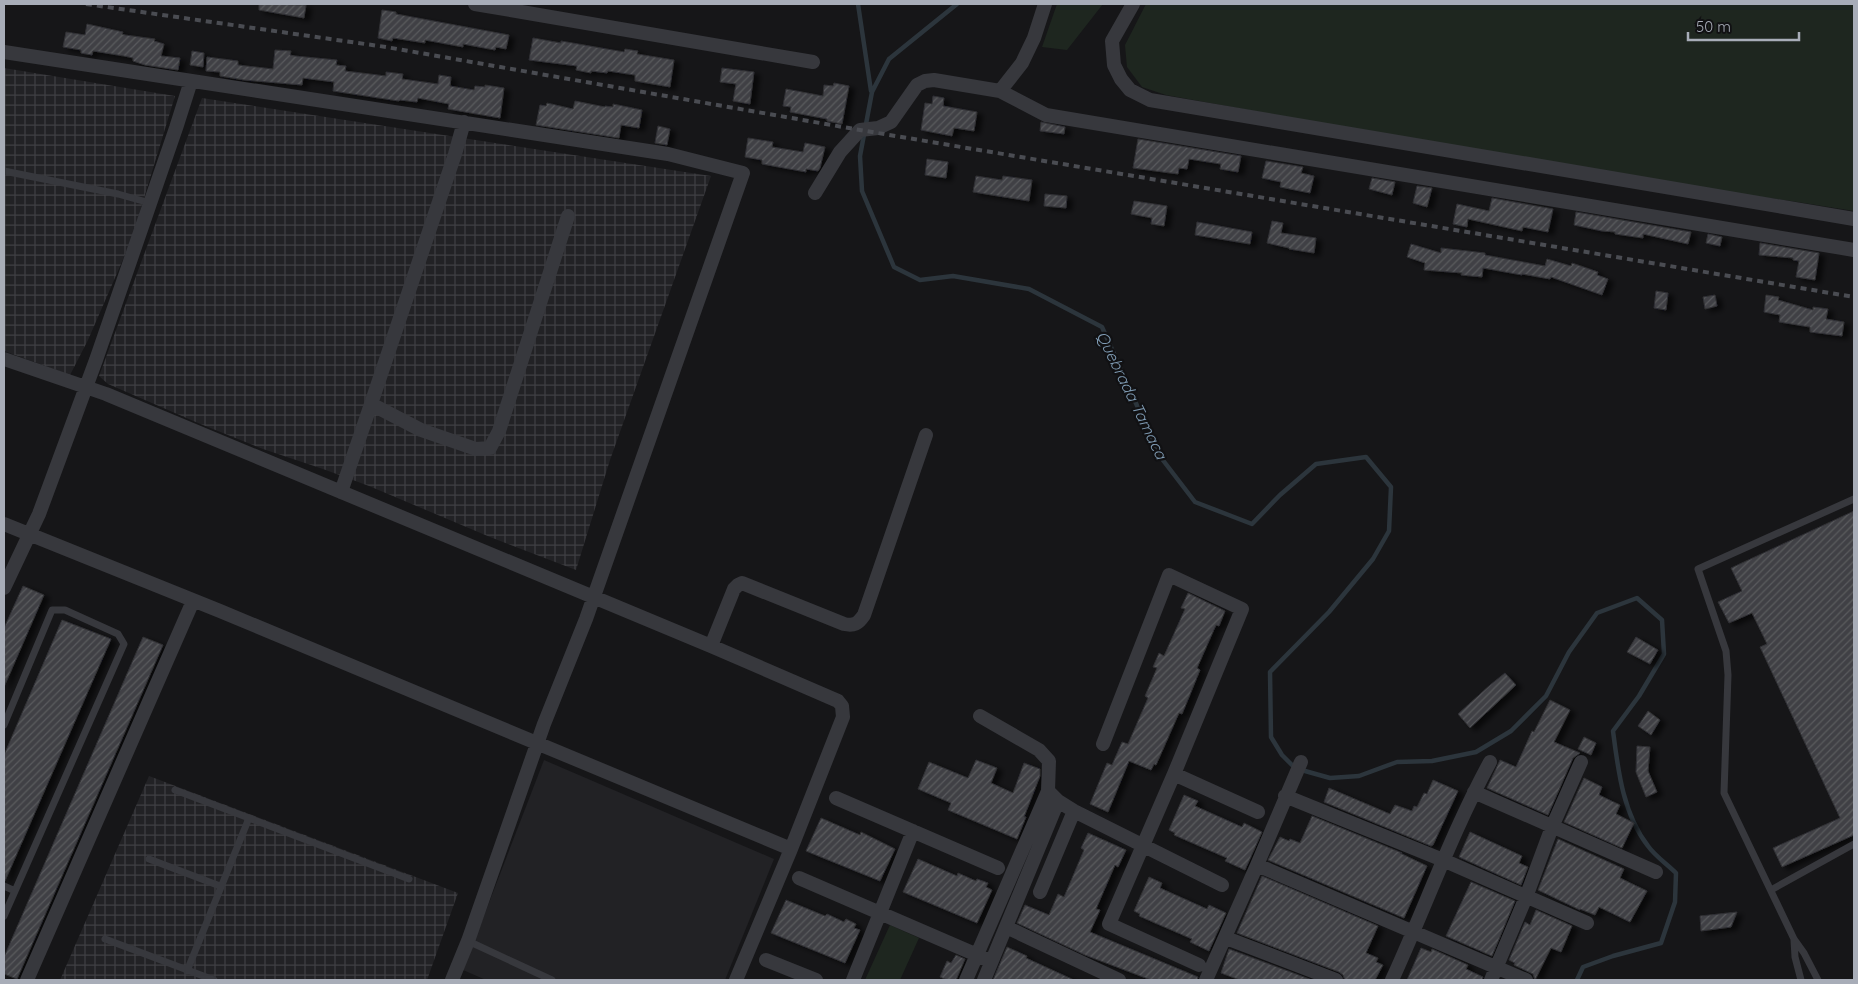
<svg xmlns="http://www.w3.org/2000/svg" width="1858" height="984" font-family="Quicksand,sans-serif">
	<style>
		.built { fill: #222225 }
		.industrial { fill: url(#industrial-grid) }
		.green { fill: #1e261f }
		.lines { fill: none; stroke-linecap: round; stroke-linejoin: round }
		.stream { stroke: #2c353c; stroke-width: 4.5 }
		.building { fill: url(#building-hatch); stroke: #303034; filter: url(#shadow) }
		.lane { stroke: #37383d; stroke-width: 7 }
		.street { stroke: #37383d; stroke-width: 14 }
		.rail { stroke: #4a4c52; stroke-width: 4; stroke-dasharray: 6 5; stroke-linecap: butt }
		.labels { text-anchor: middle; stroke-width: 4.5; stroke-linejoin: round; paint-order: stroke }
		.water-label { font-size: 16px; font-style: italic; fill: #7f9bb3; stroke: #111113 }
	</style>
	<defs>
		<pattern id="industrial-grid" width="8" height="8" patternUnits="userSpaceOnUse" patternTransform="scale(1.25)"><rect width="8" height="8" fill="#222225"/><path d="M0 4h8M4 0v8" fill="none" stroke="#3f3f43"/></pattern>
		<pattern id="building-hatch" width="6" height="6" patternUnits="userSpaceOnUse" patternTransform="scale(1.25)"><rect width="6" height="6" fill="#404145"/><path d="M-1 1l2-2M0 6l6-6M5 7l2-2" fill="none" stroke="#595a5e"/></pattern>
		<filter id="shadow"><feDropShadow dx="5.5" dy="3" stdDeviation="2.5" flood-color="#0009"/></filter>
	</defs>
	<rect width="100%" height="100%" fill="#161618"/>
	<!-- built -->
	<path class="built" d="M544,760L774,859L725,980H486L463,970Z"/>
	<!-- industrial -->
	<path class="industrial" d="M4,68L175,96L131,241L88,340L70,375L4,351Z
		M202,98L711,176L610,460L576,570L490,537L369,486L323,469L263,449L198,423L108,384L99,376Z
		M149,776L458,893L427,980H60Z"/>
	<!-- green -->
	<path class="green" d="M1057,4H1103L1067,50L1042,47Z
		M1146,4H1854V211L1791,201L1645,182L1166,95L1142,87L1127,67L1125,45Z
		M890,925L919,938L900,980H865Z"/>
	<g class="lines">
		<!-- stream -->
		<path class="stream" d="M858,4L871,91
			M957,4L889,59L872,92L860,156L862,191L894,267L920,280L953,276L1029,289L1102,327L1159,455L1195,502L1252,524L1280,495L1316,464L1366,457L1391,487L1389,531L1373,559L1329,612L1270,672L1271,737L1282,755L1292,765
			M1305,771L1330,778L1359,776L1397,762L1432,761L1476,752L1511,731L1546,696L1569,652L1597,613L1637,598L1662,620L1664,654L1639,696L1613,731C1618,770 1623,814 1648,846C1655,856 1667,864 1676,873L1675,902L1661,943L1613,956L1583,967L1577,980"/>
	</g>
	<!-- building -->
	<path class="building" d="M259,4L306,5L304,18L259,10Z
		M382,10L396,12V14L509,35L506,49L496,47L495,50L463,44V47L425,40V43L393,38L392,41L378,38Z
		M87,24L123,32L122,34L125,35L155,39L154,41L164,44L161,56L180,58L178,70L145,65L133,61V58L124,56L93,51L92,55L81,53V50L63,47L66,32L85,35Z
		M533,38L561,43V41L624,52L625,49L638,51L637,54L674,60L670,87L635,81V75L608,71L607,73L591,71V73L576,70L577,66L529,60Z
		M275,50L291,51L290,55L295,56L337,60L336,65L346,66L345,71L386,76V72L403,74L402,79L438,84L439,75L451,77L450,86L474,90L475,86L485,87V85L504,88L500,118L448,109L449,104L418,98L417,102L400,100L399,101L333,91L334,82L303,78L302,85L244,80L220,76V72L206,71L207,57L238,61V65L273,69Z
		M192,51L204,53L203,67L190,65Z
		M722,68L754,72L750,104L733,101L736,84L720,82Z
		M834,83L849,86L842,124L827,121V119L790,112L791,107L783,106L786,89L823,96L824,85L833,86Z
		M933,96L944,98L943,106L977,112L974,131L954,128L952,136L921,130L925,103L932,104Z
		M575,101L605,107V106L613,107V104L642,110L639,128L621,125L619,138L536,125L540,105L546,106L547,103L573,109Z
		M1041,122L1065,127L1064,134L1040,131Z
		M658,126L670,129L667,145L655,143Z
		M748,138L773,142L772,147L803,152L805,143L825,147L820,168L818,171L806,169V172L762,164V160L745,157Z
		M1138,139L1241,156L1238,172L1220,169L1221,164L1189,159L1187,169L1179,168L1178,174L1133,168Z
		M927,159L948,162L946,178L925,175Z
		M1266,161L1303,167L1301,173L1314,176L1310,193L1280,187L1281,182L1262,178Z
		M976,176L1002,180L1003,176L1032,180L1029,201L973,192Z
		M1372,178L1395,182L1392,195L1369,189Z
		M1417,186L1432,188L1427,207L1413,203Z
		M1045,194L1067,196L1066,208L1044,206Z
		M1492,198L1553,209L1548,232L1523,227L1522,231L1468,219L1467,227L1453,224L1457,204L1489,211Z
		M1134,201L1167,206L1164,226L1151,224L1152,218L1131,214Z
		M1576,212L1691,232L1688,244L1643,234V238L1615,234V232L1602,231L1574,225Z
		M1272,221L1283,223L1281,233L1316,238L1314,253L1289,249V248L1267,243Z
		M1197,222L1252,232L1250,244L1195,235Z
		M1708,234L1722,237L1720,246L1706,243Z
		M1760,243L1819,253L1815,280L1796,277L1799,261L1793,260V258L1759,255Z
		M1411,244L1441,253V248L1485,253V255L1545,266L1547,259L1571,266L1572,263L1598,272L1597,275L1608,279L1602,295L1551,277L1550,279L1522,274V275L1483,268L1482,277L1461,275L1462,273L1424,270L1425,263L1407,257Z
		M1656,291L1668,293L1666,310L1654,308Z
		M1715,295L1717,306L1705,309L1703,297Z
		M1766,295L1779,297L1778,300L1813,310V307L1828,309L1826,319L1844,322L1842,336L1810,332V327L1779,322L1780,315L1764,312Z
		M1854,511V835L1782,867L1773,848L1840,818L1760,647L1767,644L1752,613L1729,623L1718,602L1742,591L1731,568Z
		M23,586L44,595L4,687V628Z
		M1188,593L1225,611L1219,626L1216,625L1197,668L1200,670L1189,697L1182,714L1179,713L1156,765L1154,764L1151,770L1129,761L1108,812L1090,804L1107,763L1112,765L1122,742L1128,744L1148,698L1145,696L1157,668L1153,667L1159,653L1164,656L1185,609L1181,608Z
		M62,620L111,639L5,881H4V755Z
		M143,637L163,645L17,979L4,974V957Z
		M1636,637L1658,650L1650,664L1627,652Z
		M1505,673L1516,685L1470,728L1458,714L1490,685Z
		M1550,700L1570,710L1554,742L1580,753L1573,758L1548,815L1487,788L1500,760L1516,767L1532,731L1534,732Z
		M1648,711L1660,720L1651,735L1638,726Z
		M1584,737L1596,743L1591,755L1578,749Z
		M1637,746L1650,747L1648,771L1657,792L1646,797L1636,772Z
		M976,760L997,768L991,783L1013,793L1024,763L1040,769V776L1024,817H1026L1017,839L948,810L951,803L918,789L929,762L968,778Z
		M1584,778L1602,787L1599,795L1620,805L1616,814L1634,823L1622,848L1564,822Z
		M1433,780L1458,791L1433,845L1431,846L1324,802L1329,788L1390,814L1395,805L1412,811L1414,806L1417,807L1424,793L1427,794Z
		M1184,795L1198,801L1195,806L1242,827L1244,823L1262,832L1245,870L1225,861L1227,858L1174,835L1175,833L1169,830Z
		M1312,816L1402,853H1400L1427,866L1404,918L1268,860L1280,837L1289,841L1290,839L1300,843Z
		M821,818L860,835L861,832L895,849L880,881L806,851Z
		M1470,832L1522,856L1519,863L1528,867L1521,885L1459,857Z
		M1088,833L1126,850L1118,867L1115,865L1096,909L1100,910L1090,932L1198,977L1197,980H1151L1085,955L1017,923L1025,905L1049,915L1058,894L1064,897L1084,850L1081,848Z
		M1558,839L1624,869L1620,878L1647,891L1630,922L1599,907L1595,915L1580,909V910L1538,890Z
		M918,859L957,876L958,873L976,881L977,879L988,883L986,887L992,890L977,923L903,892Z
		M1262,876L1378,926L1366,953L1378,958L1376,962L1383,965L1375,980H1345L1343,975L1339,972L1237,933Z
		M1149,877L1162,883L1160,888L1207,909L1209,905L1226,913L1209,951L1190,942L1192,939L1139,916L1140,914L1134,911Z
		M1471,882L1515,901L1492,956L1446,936Z
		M786,900L825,916L827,914L844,922L846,919L856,924L854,928L860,930L845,963L771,933Z
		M1536,910L1572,926L1561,952L1551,948L1535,980L1533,974L1514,965L1515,963L1509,960L1525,922L1530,925Z
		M1737,912L1731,927L1701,931L1700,916Z
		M1007,947L1027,956L1026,958L1074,980H993Z
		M1421,948L1431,952L1432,949L1468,965L1466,969L1483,977L1482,980H1407Z
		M1229,949L1312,980H1240L1221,973Z
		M956,955L965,959L956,980H947L940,977L947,961L951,963Z"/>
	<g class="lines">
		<!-- lane -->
		<path class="lane" d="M4,171L118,194L150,203
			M4,725L52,610H65L118,634L124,644L4,916
			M175,790L249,818L187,971
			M249,818L409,879
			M149,859L220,886
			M4,886L15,891
			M1771,890L1854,844
			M105,939L214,980
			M1794,940L1795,957L1801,980
			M468,941L552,980
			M1818,980L1804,953L1794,939L1724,793L1728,675L1726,651L1698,569L1854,499"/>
		<!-- street -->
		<path class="street" d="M475,4L813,62
			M1133,4L1112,41L1114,65L1121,79L1130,90L1150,100L1854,219
			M4,52L668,154L743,173L586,619L544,724L468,941L452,980
			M1000,91L1022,63L1034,38L1045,4
			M815,193L840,152L860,130L878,128L891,122L917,85L925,81L934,80L1000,91L1046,115L1854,250
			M4,359L106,394L711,646L838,701L842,706L843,717L791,849L736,980
			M371,404L455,154L464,122
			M341,492L371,404L421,430L476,449L490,448L499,431L568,216
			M4,524L220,611L791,849
			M4,588L39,514L96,360L176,128L191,81
			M711,646L734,589L738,585L742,583L844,624C854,626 858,624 864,615L926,435
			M980,716L1039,750L1049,761L1048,791L1058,801L1074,811L1222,885
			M1103,744L1169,575L1242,609L1174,774L1109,924L1199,965
			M1174,774L1258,812
			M1474,792L1656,872
			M1285,796L1443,860L1587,923
			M836,798L998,868
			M1257,865L1526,980
			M799,878L991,961
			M1040,892L1074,811
			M1006,927L1119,980
			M1226,938L1336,980
			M766,960L816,980
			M27,980L193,601
			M853,980L913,831
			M966,980L1048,791
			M984,980L1058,801
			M1206,980L1257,865L1301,762
			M1392,980C1425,908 1452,832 1490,762
			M1491,980L1526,897L1552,827L1581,762"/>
		<!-- rail -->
		<path class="rail" d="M86,4L386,47L860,130L1854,297"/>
	</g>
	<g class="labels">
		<!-- water labels -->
		<g class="water-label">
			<text transform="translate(1132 395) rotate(64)" y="6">Quebrada Tamaca</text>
		</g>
	</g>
	<!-- border -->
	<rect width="1858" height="984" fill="none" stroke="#a8adb8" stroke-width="10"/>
	<!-- scale -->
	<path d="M1688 32v8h111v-8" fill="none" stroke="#a8adb8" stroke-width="2.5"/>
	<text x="1696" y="32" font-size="15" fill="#a8adb8" stroke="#111113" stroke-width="4" paint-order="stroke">50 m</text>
</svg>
